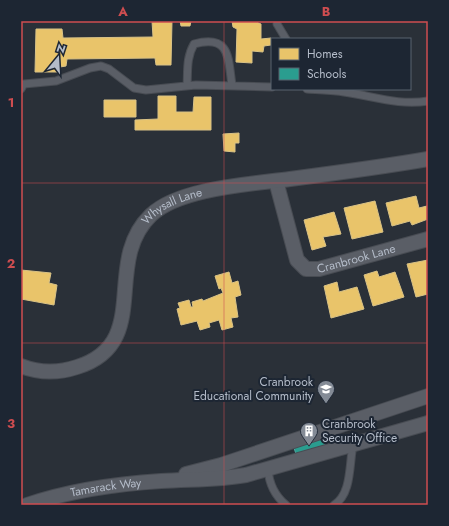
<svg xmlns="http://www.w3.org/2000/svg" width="449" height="526" font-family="Jost,sans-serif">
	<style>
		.homes { fill: #e9c46a; stroke: #d9c286 }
		.schools { fill: #2a9d8f; stroke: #53a6a0 }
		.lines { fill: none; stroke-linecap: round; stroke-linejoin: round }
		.service-casing { stroke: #484c53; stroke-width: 9 }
		.minor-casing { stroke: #484c53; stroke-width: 16 }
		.service { stroke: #5a5e66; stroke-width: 7 }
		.minor { stroke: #5a5e66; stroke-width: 14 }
		.grid { fill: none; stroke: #ce4d50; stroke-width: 1; stroke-opacity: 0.55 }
		.labels { text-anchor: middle; stroke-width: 4; stroke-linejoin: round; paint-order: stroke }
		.street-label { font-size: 12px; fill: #b4bcc9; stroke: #1d2633 }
		.poi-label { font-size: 12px; fill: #b4bcc9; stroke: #1d2633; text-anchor: end }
		.neatline { fill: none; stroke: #ce4d50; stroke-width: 1.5 }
		.grid-label { font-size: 13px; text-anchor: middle; font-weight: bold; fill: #ce4d50 }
	</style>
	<rect width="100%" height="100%" fill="#2a3038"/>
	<!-- homes -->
	<path class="homes" d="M152,21H172L171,65H156L155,58L67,59L66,66L60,67V72H35L36,29H62L63,38L153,37Z
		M180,21H191L190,26H181Z
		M232,21H254L261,24V39L271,38V45L264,46L263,52L252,51V63L236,62L237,29L233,27Z
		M158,96H176V112H193L194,97H211V130H135V120L158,119Z
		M104,100H136V117H104Z
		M239,133V143H235V152L224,151L223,134Z
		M416,196L419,208L427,206L428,219L412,225L410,221L392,226L386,203Z
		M375,201L383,232L352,239L344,208Z
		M334,212L341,234L323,237L326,246L312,250L304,220Z
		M428,260V294L416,297L407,264Z
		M21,270L51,273L49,283L57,285L54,305L21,299Z
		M377,271L379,277L395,272L404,297L373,306L364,275Z
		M229,272L232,283L238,281L241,295L235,297L238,317L231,318L233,327L222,330L219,320L209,323L210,327L200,330L197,321L181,325L177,309L180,308L178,303L189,300L191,307H193L192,302L202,299L203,301L223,293L221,288L219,289L215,276Z
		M337,282L339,292L357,287L364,309L331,318L324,286Z"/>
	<!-- schools -->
	<path class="schools" d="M322,436L326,448L297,457L293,445Z"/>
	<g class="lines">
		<defs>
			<path id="service" d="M277,24L286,39
				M187,86C188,71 186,58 194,44C231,34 228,59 232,85
				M21,89L24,84L56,81L90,68L101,66L109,69L134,88L146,90L196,85L272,87
				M307,89C319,90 332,90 344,92C373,96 399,106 428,101
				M268,469C269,484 274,495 286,505
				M334,505C352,494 349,464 353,445"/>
			<g id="minor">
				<path id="s1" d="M276,181L297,260L306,269H319L428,239"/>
				<path id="s2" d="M21,366C39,373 59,373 77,367C154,343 101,263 151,215C179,188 252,184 290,179C336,173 382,167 428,159"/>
				<path d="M186,474L221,465L428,396"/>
				<path id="s3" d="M27,505C71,490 115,484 161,481C190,479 218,480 246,475L428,423"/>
			</g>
		</defs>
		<!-- service casing -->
		<use href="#service" class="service-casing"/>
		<!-- minor casing -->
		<use href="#minor" class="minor-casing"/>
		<!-- service -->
		<use href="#service" class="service"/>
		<!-- minor -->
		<use href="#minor" class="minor"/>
	</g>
	<!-- grid -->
	<path class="grid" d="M224,21V505M21,183H428M21,343H428"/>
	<!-- icons -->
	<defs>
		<symbol id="school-pin" viewBox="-11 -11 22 30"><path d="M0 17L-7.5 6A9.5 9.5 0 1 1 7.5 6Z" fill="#848b96" stroke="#1d2633"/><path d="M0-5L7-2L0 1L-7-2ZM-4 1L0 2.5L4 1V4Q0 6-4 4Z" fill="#fff"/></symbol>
		<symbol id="building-pin" viewBox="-11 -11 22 30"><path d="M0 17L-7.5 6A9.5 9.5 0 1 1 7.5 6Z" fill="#848b96" stroke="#1d2633"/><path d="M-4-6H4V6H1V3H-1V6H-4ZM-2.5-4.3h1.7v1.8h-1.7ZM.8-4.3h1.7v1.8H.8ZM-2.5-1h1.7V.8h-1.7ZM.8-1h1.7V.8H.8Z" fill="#fff"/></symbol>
	</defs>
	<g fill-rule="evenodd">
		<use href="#school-pin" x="316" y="379" width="20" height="27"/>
		<use href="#building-pin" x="299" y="421" width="20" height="27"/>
	</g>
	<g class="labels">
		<!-- street labels -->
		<g class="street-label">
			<text dy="4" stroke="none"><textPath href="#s2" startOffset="260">Whysall Lane</textPath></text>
			<text dy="4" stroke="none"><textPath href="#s1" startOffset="146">Cranbrook Lane</textPath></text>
			<text dy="4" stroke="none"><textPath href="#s3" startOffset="81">Tamarack Way</textPath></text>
		</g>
		<!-- poi labels -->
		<g class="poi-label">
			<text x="313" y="386">Cranbrook<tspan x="313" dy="14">Educational Community</tspan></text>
			<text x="322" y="428" text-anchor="start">Cranbrook<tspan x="322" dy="14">Security Office</tspan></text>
		</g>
	</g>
	<!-- border -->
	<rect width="449" height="526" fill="none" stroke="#1d2633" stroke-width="44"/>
	<!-- legend -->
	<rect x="271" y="38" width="140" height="52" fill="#1d2633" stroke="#59626f"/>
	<rect x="279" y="48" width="20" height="12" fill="#e9c46a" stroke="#59626f"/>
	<text x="307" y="58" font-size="12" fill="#b4bcc9">Homes</text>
	<rect x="279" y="68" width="20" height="12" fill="#2a9d8f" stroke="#59626f"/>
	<text x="307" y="78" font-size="12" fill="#b4bcc9">Schools</text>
	<!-- north arrow -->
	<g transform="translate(58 58) rotate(18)" stroke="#1d2633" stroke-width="3" paint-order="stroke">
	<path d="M0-3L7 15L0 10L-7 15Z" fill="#b4bcc9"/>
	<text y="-6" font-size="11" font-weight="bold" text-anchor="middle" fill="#b4bcc9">N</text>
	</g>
	<rect x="22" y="22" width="405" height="482" class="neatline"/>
	<g class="grid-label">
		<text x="123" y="16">A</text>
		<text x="326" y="16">B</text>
		<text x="11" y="107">1</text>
		<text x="11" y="268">2</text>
		<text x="11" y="428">3</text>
	</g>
</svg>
